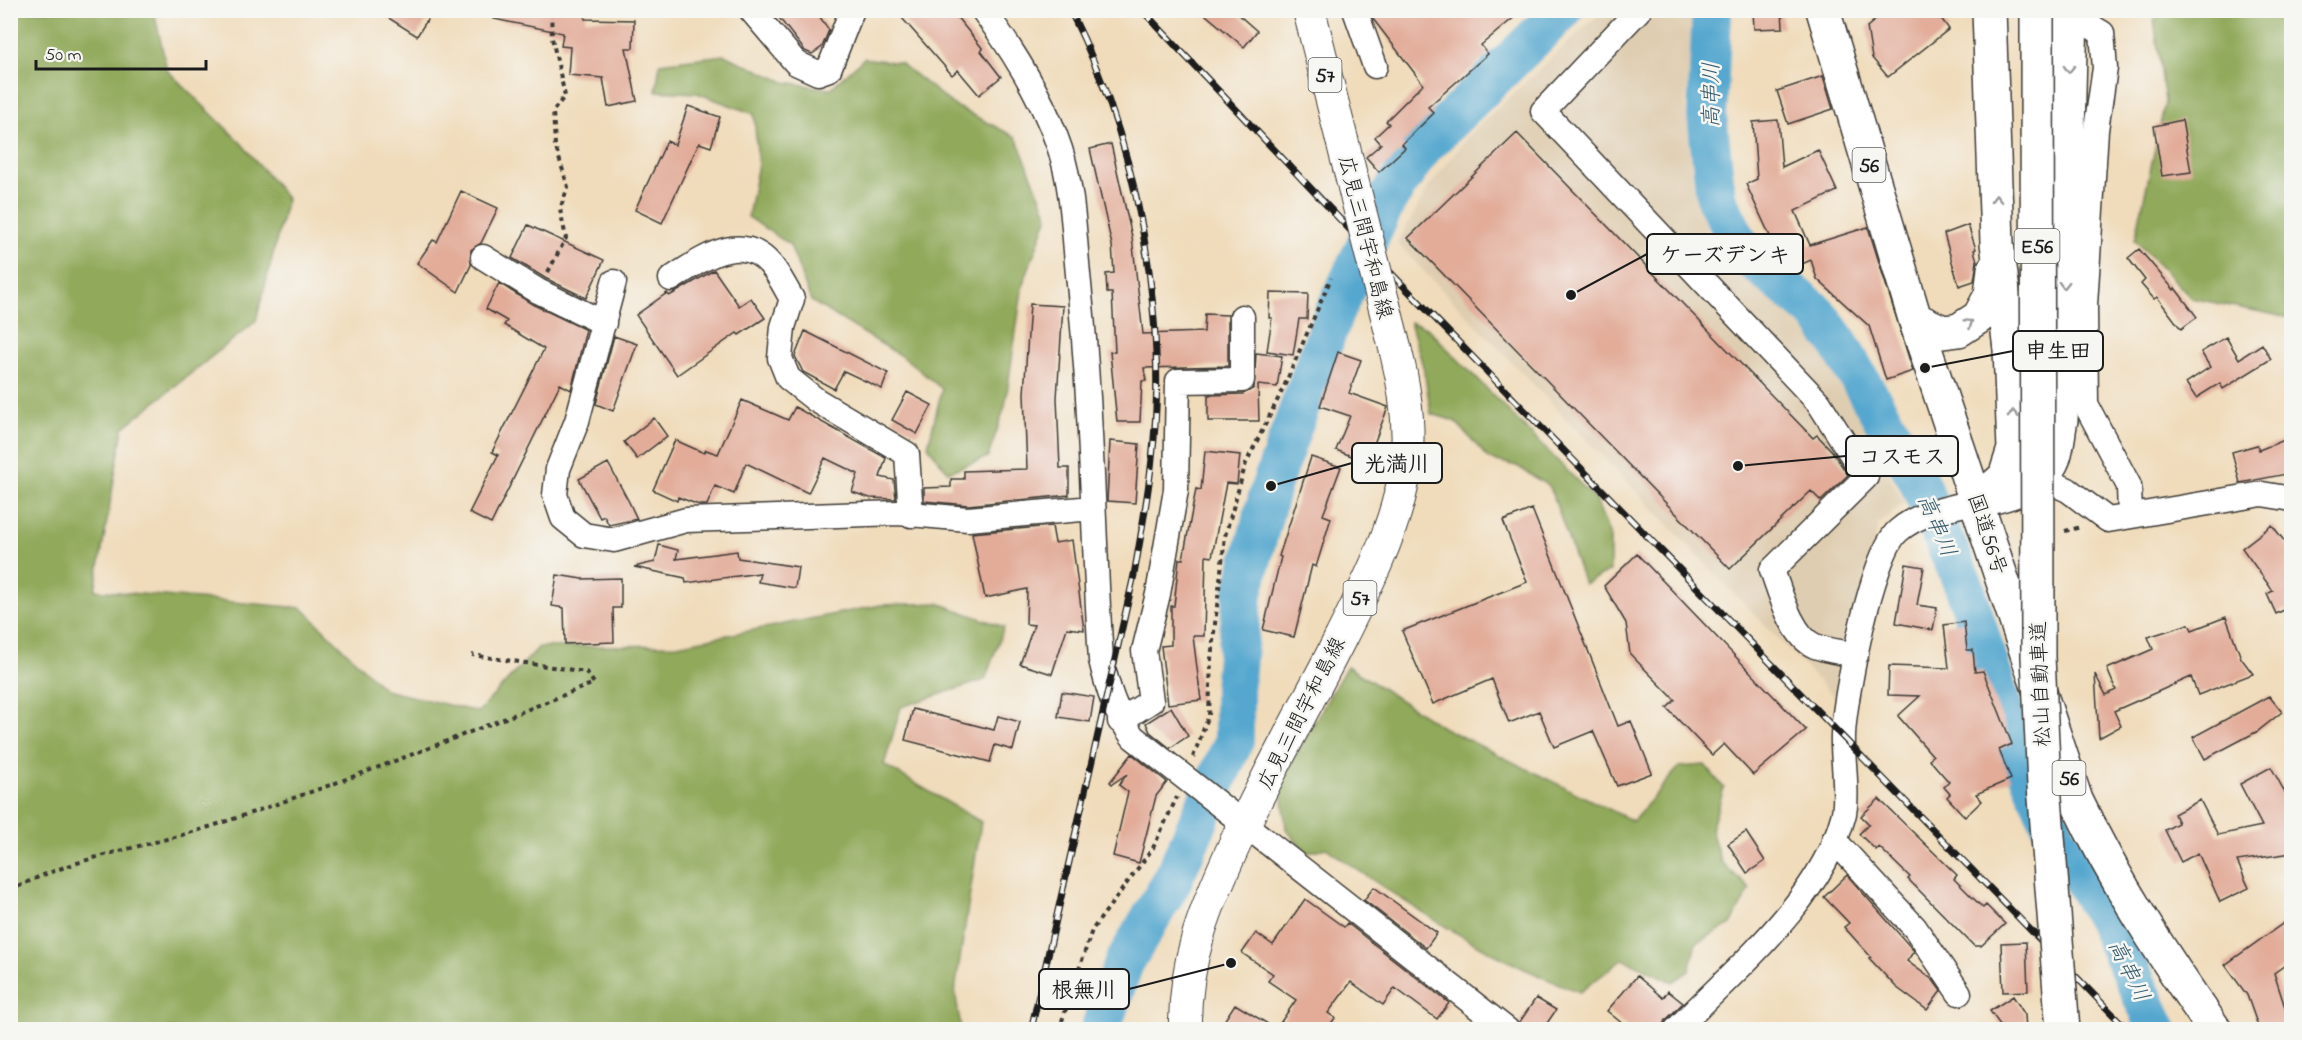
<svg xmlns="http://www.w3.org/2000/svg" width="2302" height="1040" font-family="'Indie Flower','Klee One',sans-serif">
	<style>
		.built { fill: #dfcdb1 }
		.forest { fill: #90a95a; stroke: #56623b; stroke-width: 1.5 }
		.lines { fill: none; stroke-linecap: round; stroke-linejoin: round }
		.river { stroke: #54a7cf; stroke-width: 40 }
		.building { fill: #e2ac99 }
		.minor-casing { stroke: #3c3934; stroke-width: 27 }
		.major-casing { stroke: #3c3934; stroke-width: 34 }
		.highway-casing { stroke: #3c3934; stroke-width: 36 }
		.path { stroke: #3c3934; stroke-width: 4; stroke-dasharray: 4.5 4.5; stroke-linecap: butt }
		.minor { stroke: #fff; stroke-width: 24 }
		.major { stroke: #fff; stroke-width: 32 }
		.highway { stroke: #fff; stroke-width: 33 }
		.rail-casing { stroke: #1c1c1c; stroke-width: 7 }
		.rail { stroke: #f6f6f2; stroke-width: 4.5; stroke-dasharray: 14; stroke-linecap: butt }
		.major-bridge-casing { stroke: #3c3934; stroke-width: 34; stroke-linecap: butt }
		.highway-bridge-casing { stroke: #3c3934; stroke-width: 36; stroke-linecap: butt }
		.major-bridge { stroke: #fff; stroke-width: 32 }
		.highway-bridge { stroke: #fff; stroke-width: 33 }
		.oneway { stroke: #999 }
		.labels { text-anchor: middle; stroke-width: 5; stroke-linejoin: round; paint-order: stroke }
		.shield { fill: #f6f6f2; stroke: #5d5d5c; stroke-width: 1.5 }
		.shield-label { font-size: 20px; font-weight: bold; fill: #1c1c1c }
		.street-label { font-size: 21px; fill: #1c1c1c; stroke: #f6f6f2 }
		.water-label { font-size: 22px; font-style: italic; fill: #355b6d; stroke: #f6f6f2 }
		.leader { fill: none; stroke: #1c1c1c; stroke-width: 2 }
		.callout-dot { fill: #1c1c1c; stroke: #f6f6f2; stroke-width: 2 }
		.callout { fill: #f6f6f2; stroke: #1c1c1c; stroke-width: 2 }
		.callout-label { font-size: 22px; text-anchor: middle; font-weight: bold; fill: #1c1c1c }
	</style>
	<rect width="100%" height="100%" fill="#f6f6f2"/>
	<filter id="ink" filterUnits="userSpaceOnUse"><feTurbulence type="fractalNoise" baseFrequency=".0167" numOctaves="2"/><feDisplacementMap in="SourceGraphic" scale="12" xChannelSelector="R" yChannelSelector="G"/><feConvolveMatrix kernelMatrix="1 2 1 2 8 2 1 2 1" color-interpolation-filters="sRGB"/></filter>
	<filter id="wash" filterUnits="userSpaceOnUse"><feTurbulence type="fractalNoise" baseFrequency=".008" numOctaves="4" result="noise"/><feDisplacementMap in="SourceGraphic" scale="24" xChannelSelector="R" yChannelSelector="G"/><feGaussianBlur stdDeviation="1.35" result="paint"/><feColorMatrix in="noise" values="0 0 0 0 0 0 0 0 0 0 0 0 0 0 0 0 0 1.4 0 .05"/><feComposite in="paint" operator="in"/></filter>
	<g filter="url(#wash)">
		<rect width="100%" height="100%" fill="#f0dcbb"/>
		<!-- built -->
		<path class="built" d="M1602,11H1698L1685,103L1693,184L1710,239L1818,343L1832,364L1904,503L1879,524L1835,698L1397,243L1430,185L1469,135Z"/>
		<!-- forest -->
		<path class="forest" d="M10,11H154L167,70L242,144L287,199L256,321L123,428L95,590L302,608L385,690L478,712L539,647L677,645L881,605L938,603L1004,627L985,680L901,707L884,765L981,822L955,991L961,1029H11Z
			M2153,11H2291V318L2191,298L2135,240L2165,102Z
			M724,55L785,82L830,89L864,58L900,63L955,106L1016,137L1048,216L1023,284L1005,406L988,457L948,472L928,446L942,389L906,359L811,301L790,245L748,217L758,164L754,114L697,93L656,91L660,63Z
			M1410,322L1427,328L1596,500L1610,536V571L1584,584L1550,487L1517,466L1489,459L1455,421L1431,414L1424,370Z
			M1347,666L1444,728L1633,821L1679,767L1705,765L1724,788L1711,830L1721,862L1750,889L1731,924L1696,943L1689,971L1673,982L1623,959L1580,992C1492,961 1403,902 1326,848L1306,853L1286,829L1281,780Z"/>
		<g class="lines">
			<!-- river -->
			<path class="river" d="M1712,10L1707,116L1716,198L1743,252L1817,313L1839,344L1917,478L1965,588L2008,726L2055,834L2106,919L2158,1030
				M1100,1030L1124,963L1171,883L1234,741V689L1243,592L1271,486L1334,313L1387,200L1423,147L1563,10"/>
		</g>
		<g id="blocks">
			<!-- building -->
			<path class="building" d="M376,10H419L429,17L417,36Z
				M495,10H587L585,19L634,20L633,48H626L637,101L608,107L603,78L568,75L570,47L561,46L563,33L494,19Z
				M773,10H815L829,30L822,47L812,54L805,51Z
				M895,10H951L983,49L981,51L1001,77L979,95L958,70L952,75Z
				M1200,10H1233L1257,31L1244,47Z
				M1370,10H1523L1481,45L1488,54L1428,107L1434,113L1402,144L1405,148L1379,172L1366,157L1381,144L1375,137L1389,124L1386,121L1423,84L1373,19Z
				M1753,10H1782L1783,28L1754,29Z
				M1887,10H1935L1949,29L1888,77L1872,58L1867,27Z
				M1823,76L1833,109L1788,124L1777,91Z
				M688,106L720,117L711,147L699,143L662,223L635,210L667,141L675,145Z
				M1778,120L1782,167L1818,150L1837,191L1795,211L1810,245L1868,227L1913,371L1886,380L1869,326L1817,279L1811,260L1793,268L1789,261H1786L1780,246L1775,247L1746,184L1757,179L1753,122Z
				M2182,120L2191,172L2162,176L2154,126Z
				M1517,133L1813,438L1817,435L1832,451L1848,475L1821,501L1811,491L1730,569L1408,238Z
				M1111,144L1132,237L1143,334L1204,332L1205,314L1228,315V366L1144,368L1146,381H1142L1140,422H1117L1110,352H1115L1112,293H1107L1106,274L1114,273L1112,245L1090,149Z
				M461,191L498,208L481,243L471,250V265L458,292L417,263L433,240L437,242Z
				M528,225L604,260L586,298L545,278L512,258Z
				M1968,225L1976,249L1974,250L1977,261L1974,281L1959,286L1944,234Z
				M2139,249L2174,290L2175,288L2197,317L2181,329L2157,297L2154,299L2141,284L2145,280L2128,258Z
				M714,270L739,306L751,298L765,318L739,335L737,333L677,375L636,315L667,293L669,296L678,291Z
				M499,283L532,304L586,330L571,390L560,384L491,524L469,513L498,455L492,452L544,349L504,325L507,321L486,309Z
				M1270,293L1308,294L1307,319H1299L1293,355L1267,351L1272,318H1269Z
				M1030,304L1063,306L1057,398L1060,468H1069V495L968,505L924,501V488L951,487V479H964V471L1027,469L1024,394Z
				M805,331L888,373L882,389L844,371L834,389L803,372L795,356Z
				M614,336L637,344L613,411L596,404Z
				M2226,337L2239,359L2262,344L2271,359L2223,389L2220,383L2196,398L2186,383L2210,367L2201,352Z
				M1338,352L1361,360L1349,393L1388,407L1367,462L1336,450L1350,416L1320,406Z
				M1256,353L1282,356L1277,387L1258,385L1259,421H1208V395L1243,394L1254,388Z
				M907,392L932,405L917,434L892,420Z
				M742,400L788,420L795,407L886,458L880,477L894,480L896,499L870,498L852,492L858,474L825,458L808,493L746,463L734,494L715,486L707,505H699L678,497L677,501L653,490L675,440L704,453L706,450L718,454Z
				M654,418L667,436L637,459L624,442Z
				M2292,437V473L2240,483L2232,452L2257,445L2259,450Z
				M1110,441L1139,444L1135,503L1107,501Z
				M1205,451L1240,455L1237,484L1226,483L1212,557L1206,556L1204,636H1193L1201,700L1168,704L1161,646L1171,645V606H1174L1179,559H1183L1196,489L1201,490Z
				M1311,457L1341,467L1323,515L1331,518L1316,567L1312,565L1294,637L1263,630L1281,557L1279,556Z
				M608,463L629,502L637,519L609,525L604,516L600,518L579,479Z
				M1532,509L1618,726L1631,721L1652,773L1617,786L1593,731L1554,747L1539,711L1509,723L1492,679L1433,704L1402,631L1527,582L1503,521Z
				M2272,525L2292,551V616L2286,609L2276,614L2267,594L2273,591L2242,548Z
				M1052,526L1055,543L1072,540L1084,630L1067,628L1052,674L1020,664L1034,625L1026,624L1027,589L985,598L972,533Z
				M659,545L678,550L676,559L737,551L738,558L798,567L795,588L758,582L760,573L686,583L685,578L634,567L655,562Z
				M1637,554L1806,730L1753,775L1724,744L1712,755L1667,708L1675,700L1630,654L1626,623L1604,586Z
				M1906,564L1924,567L1917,605L1937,608L1933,630L1896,623Z
				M557,575L582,579L621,578V608H613L614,642L565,644L564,608L552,606Z
				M2226,617L2241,658L2253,674L2198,695L2191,677L2114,711L2121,726L2099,738L2095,674L2106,695L2116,690L2107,669L2153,649L2148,637L2189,624L2192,630Z
				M1964,622L1967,650H1973L1975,672L1983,671L2012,744L1999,750L2011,779L1976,794L1982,801L1965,817L1947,797L1950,794L1944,787L1949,782L1929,759L1933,756L1898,716L1920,696L1888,695L1889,666L1949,668L1944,625Z
				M1062,692L1094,697L1090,722L1058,717Z
				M2269,696L2282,712L2258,731L2205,759L2193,737Z
				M1171,707L1188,736L1170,748L1150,732L1146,723Z
				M913,709L994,730L998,716L1020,722L1013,750L995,745L990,762L905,740Z
				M1132,754L1167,782L1156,796L1139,863L1113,856L1128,792L1119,785L1127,774L1112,784L1110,782Z
				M2271,767L2292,805V853L2237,861L2249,888L2220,902L2198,853L2181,862L2165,830L2178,823L2174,814L2200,800L2218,835L2262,826L2240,784Z
				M1879,799L1957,875L1954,879L1983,908L1986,905L2005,924L1981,946H1974L1908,879L1910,877L1879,847L1876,850L1859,834L1869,824L1861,816Z
				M1746,832L1765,861L1747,873L1728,844Z
				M1847,875L1914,951L1907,961L1933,980L1941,991L1927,1010L1896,987L1869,958L1871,957L1844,927L1849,923L1824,897Z
				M1374,887L1437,933L1426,948L1364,900Z
				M1305,899L1344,927L1347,923L1449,1003L1437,1019L1395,988L1383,1005L1351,982L1328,1013L1335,1018L1327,1029H1219L1235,1004L1276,1029L1296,1000L1268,981L1273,974L1242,953L1256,933L1273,945Z
				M2292,917V960L2274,973L2292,1029H2259L2247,995L2225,965Z
				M2026,942L2028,991L2003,992L2001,943Z
				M1637,976L1663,998L1668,991L1683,1003L1666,1020L1662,1029H1629L1607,1011Z
				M2013,996L2025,1015L2026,1029H2003L1990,1011Z
				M1536,998L1556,1010L1543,1029H1521L1519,1023Z"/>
		</g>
	</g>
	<g filter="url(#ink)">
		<use href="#blocks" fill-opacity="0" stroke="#3c3934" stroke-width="1.5"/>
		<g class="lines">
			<defs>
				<path id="minor" d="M751,10L796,63L818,73L829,69L852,10
					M983,10C1015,53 1043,98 1060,149C1074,192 1074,239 1079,284C1092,409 1093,535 1101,660C1108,689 1115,713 1133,737L1507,1030
					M1355,10L1375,66
					M1639,10L1543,111L1819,403L1866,477L1772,570C1780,592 1792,637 1815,646C1828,651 1843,652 1856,655
					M2092,27L2102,33L2105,68L2096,130L2085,305L2086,405L2129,486L2130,515
					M483,257L538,291L604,323
					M671,279C694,264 730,237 758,254C774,263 783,284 792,299L783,327L780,358L788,378L816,400L907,454L911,515
					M614,282L577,421L558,469L555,495L563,518L584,535L614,540L686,520L898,513L968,519L1093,508
					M2027,471L2068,490L2108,520L2262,494L2292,499
					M1120,721L1151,701L1144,651L1158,594L1176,490L1178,381L1242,380V317
					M1834,840L1915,928L1959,993
					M1676,1030C1734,970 1821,900 1843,817C1849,798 1842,758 1843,736C1844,698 1872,554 1898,531C1920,512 1950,508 1978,501"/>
				<path id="major" d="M1309,10L1342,140
					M1185,1030C1184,960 1205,909 1233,848C1266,776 1305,708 1341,637C1364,591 1389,542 1401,491C1413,446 1407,396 1396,352"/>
				<path id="highway" d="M1823,10L1915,319L2076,800C2115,882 2163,956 2215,1030
					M1915,319L1943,332L1959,330L1979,317L1991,295L1994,269
					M1979,500L2005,477L2014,449L2010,349L1997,243L1989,10
					M1978,501C2005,494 2037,489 2052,462C2058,451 2058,432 2061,420L2071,10"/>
			</defs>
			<!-- minor casing -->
			<use href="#minor" class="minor-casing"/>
			<!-- major casing -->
			<use href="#major" class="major-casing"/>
			<!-- highway casing -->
			<use href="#highway" class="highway-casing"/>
			<!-- path -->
			<path class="path" d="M548,272L566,238L560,209L568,187L555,145L553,111L565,96L552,38L551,10
				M2065,531L2081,527
				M1193,757L1209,715L1211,659L1225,536L1246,463L1283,389L1331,278
				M10,891C71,857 143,848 209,827C340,784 466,734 594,683L586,672L472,655
				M1059,1030L1092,930L1153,848L1177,797"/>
			<!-- minor -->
			<use href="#minor" class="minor"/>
			<!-- major -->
			<use href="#major" class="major"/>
			<!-- highway -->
			<use href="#highway" class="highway"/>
			<defs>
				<path id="rail" d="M1142,10L1387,269L2128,1030
					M1031,1030L1134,575C1147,502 1160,427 1156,353C1151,233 1124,117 1070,10"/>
			</defs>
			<!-- rail casing -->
			<use href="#rail" class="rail-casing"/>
			<!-- rail -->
			<use href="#rail" class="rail"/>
			<defs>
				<path id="major-bridge" d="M1342,140L1396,352"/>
				<path id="highway-bridge" d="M2037,10L2038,657L2044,785L2063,1030"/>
			</defs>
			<!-- major-bridge casing -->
			<use href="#major-bridge" class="major-bridge-casing"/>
			<!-- highway-bridge casing -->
			<use href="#highway-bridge" class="highway-bridge-casing"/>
			<!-- major-bridge -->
			<use href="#major-bridge" class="major-bridge"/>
			<!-- highway-bridge -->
			<use href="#highway-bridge" class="highway-bridge"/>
		</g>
		<!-- one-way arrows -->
		<defs><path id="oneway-chevron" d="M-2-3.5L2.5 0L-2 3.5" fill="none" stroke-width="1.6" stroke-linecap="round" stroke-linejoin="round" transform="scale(1.5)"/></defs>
		<g class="oneway">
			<use href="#oneway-chevron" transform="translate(2069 69) rotate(91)"/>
			<use href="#oneway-chevron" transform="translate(1996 199) rotate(-91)"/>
			<use href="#oneway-chevron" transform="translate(2064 285) rotate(91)"/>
			<use href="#oneway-chevron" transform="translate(1969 323) rotate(-34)"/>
			<use href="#oneway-chevron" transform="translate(2013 414) rotate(-92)"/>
		</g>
	</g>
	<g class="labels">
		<!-- shield labels -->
		<g class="shield">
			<rect x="1308.5" y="58" width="33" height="34" rx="4.5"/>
			<rect x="1852.5" y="148" width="33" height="34" rx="4.5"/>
			<rect x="2014.5" y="229" width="45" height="34" rx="4.5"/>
			<rect x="1343.5" y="581" width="33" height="34" rx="4.5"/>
			<rect x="2052.5" y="761" width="33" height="34" rx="4.5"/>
		</g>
		<g class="shield-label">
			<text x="1325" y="82">57</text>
			<text x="1869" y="172">56</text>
			<text x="2037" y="253">E56</text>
			<text x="1360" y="605">57</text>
			<text x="2069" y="785">56</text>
		</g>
		<!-- street labels -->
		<g class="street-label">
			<text transform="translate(1366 237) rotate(76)" y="7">広見三間宇和島線</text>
			<text transform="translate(1988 534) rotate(72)" y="7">国道56号</text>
			<text transform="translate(2040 684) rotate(-92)" y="7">松山自動車道</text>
			<text transform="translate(1301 713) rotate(-63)" y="7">広見三間宇和島線</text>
		</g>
		<!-- water labels -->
		<g class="water-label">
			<text transform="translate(1710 95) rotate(-90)" y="8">高串川</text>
			<text transform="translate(1938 525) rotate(67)" y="8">高串川</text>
			<text transform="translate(2130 970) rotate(64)" y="8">高串川</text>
		</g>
	</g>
	<!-- callouts -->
	<path class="leader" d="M1571 295L1647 254M1925 368L2013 351M1738 466L1846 456M1271 486L1352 463M1231 963L1129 989"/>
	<g class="callout-dot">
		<circle cx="1571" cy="295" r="6"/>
		<circle cx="1925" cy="368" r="6"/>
		<circle cx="1738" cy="466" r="6"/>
		<circle cx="1271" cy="486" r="6"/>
		<circle cx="1231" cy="963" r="6"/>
	</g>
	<g class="callout">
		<rect x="1647" y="234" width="156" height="40" rx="6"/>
		<rect x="2013" y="331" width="90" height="40" rx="6"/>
		<rect x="1846" y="436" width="112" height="40" rx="6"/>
		<rect x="1352" y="443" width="90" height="40" rx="6"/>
		<rect x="1039" y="969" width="90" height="40" rx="6"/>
	</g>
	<g class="callout-label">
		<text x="1725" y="262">ケーズデンキ</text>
		<text x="2058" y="358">申生田</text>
		<text x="1902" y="464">コスモス</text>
		<text x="1397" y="471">光満川</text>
		<text x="1084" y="997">根無川</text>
	</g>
	<!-- margin -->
	<rect width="2302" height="1040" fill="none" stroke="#f6f6f2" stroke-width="36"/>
	<!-- scale -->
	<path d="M36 60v9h170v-9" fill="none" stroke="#1c1c1c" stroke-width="3"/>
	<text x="45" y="60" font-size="18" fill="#1c1c1c" stroke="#f6f6f2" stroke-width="4.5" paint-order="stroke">50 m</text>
</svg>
